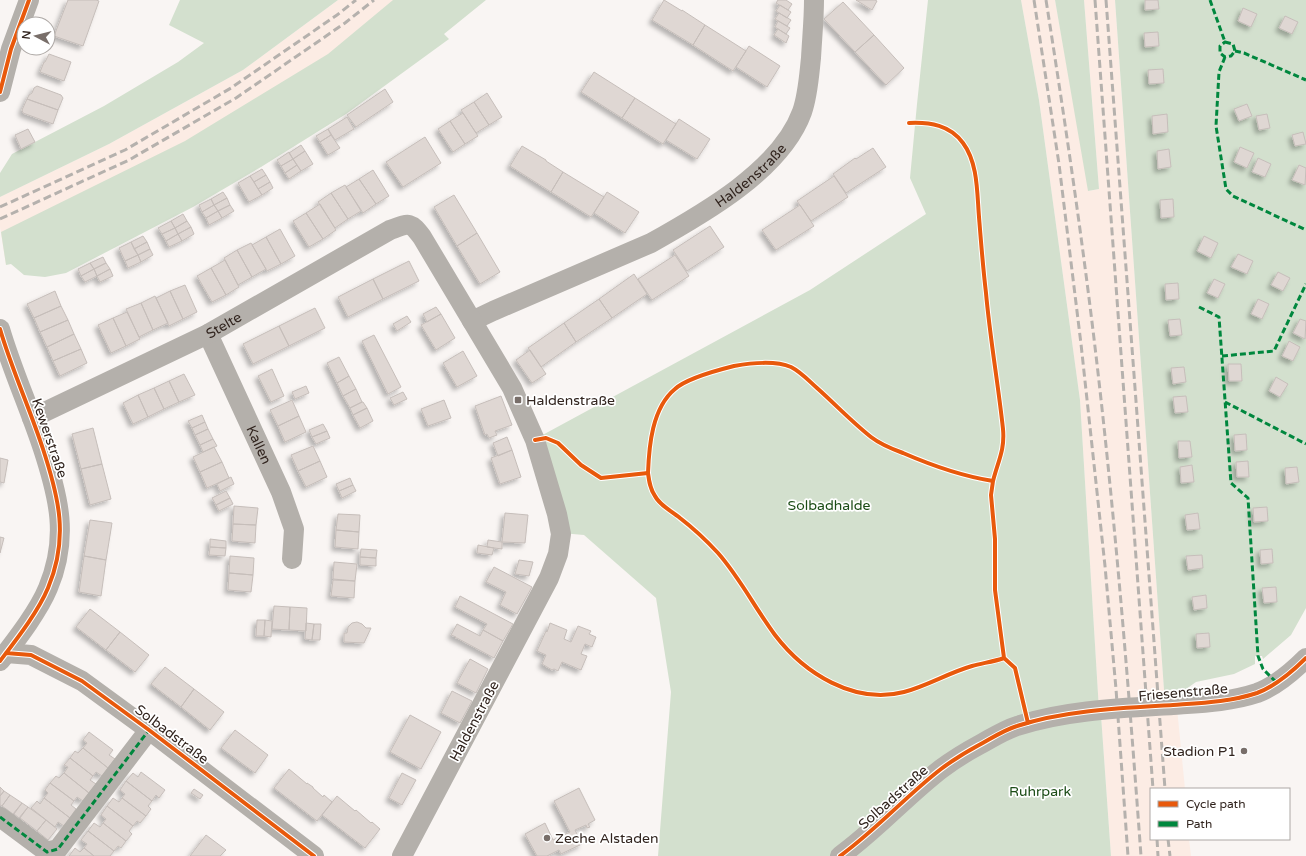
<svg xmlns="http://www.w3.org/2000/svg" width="1306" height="856" font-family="'Varela Round',sans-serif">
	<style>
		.built { fill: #fcece4 }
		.green { fill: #d3e0ce }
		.building { fill: #dfd7d3; stroke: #c6beba; filter: url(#shadow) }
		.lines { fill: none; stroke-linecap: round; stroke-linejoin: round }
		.minor { stroke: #b4b0ab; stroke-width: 20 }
		.rail { stroke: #b5b1ad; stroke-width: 3; stroke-dasharray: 8 4; stroke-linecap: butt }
		.quiet { stroke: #00873e; stroke-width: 3; stroke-dasharray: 6 3; stroke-linecap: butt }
		.cycleway-casing { stroke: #fff; stroke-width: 6 }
		.cycleway { stroke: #e8590c; stroke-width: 4 }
		.poi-dot { fill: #786e69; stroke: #fff; stroke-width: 1.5 }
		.labels { text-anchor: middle; stroke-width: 3.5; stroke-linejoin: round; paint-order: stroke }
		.street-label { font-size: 14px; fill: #32251f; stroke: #fff }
		.poi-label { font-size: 14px; fill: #32251f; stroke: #fff; text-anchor: start }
		.park-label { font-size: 14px; fill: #1b4c16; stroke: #fff }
	</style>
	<defs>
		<filter id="shadow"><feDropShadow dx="-3.5" dy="3.5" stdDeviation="2" flood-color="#0004"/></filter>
	</defs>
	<rect width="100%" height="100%" fill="#f9f5f3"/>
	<!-- built -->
	<path class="built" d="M338,0H445L6,265L0,227V197L109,144L243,70Z
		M1021,0H1055L1089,191L1099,189L1084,0H1115L1165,704L1099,710L1080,400L1039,100Z
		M1177,708L1185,789H1151V839H1189L1191,856H1111L1101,715Z"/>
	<!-- green -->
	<path class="green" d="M180,0H338L243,70L109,144L0,197V173L12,154L104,106L178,62L204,43L169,25Z
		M393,0H486L444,34L449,39L346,114L261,167L193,207L66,273L45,277L24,275L11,264L6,265L1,232L185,141L328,54Z
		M928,0H1021L1039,100L1080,400L1099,710L1025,721L832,856H658L671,692L656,598L584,535L561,533L537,438L810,290L926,214L910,178L917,104Z
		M1055,0H1084L1099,189L1088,191Z
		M1115,0H1306V608L1291,635L1263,659L1262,656H1255V664L1234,674L1196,682L1165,704Z
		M1101,715L1111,856H843L962,760L1029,726Z"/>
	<!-- building -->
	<path class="building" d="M68,0H96L99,1L83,46L54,36Z
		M664,0L682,11V10L705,25L693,45L652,20Z
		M778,0H786L792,4L788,10L776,3Z
		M856,0H875L877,1L872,10Z
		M1145,0H1158L1159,9L1145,10Z
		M843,2L874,35L855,52L824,19Z
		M780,5L791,12L787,18L776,11Z
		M1243,8L1257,14L1251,27L1238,21Z
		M779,13L791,20L787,26L775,19Z
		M1285,16L1298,22L1292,34L1279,28Z
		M778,21L790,28L786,34L775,27Z
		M705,25L746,51L733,71L693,45Z
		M778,29L789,36L786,43L774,35Z
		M1158,32L1159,46L1145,47L1144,33Z
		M874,35L904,68L886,85L855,52Z
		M749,46L780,66L767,87L736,67Z
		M49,54L71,62L64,81L40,72L44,62H45Z
		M1163,69L1164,83L1149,84L1148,70Z
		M594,72L635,98L622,118L581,92Z
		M37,86L61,95L63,98L58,110L27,99L29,95L32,93L34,88Z
		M385,89L393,102L356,127L347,115Z
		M487,93L502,117L489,125L474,102Z
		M635,98L676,124L663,144L622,118Z
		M27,99L58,110L53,124L23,113L22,110Z
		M474,102L489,125L476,133L461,110Z
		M1247,104L1252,116L1239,121L1234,109Z
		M463,113L478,136L465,144L450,121Z
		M1167,114L1168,132L1153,134L1152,116Z
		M1267,114L1270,128L1259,130L1256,116Z
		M347,117L354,129L335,140L328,129Z
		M679,119L710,139L697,159L666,140Z
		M450,121L465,144L453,152L438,129Z
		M28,129L35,142L21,149L15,135Z
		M328,129L331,135L320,142L316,136Z
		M1303,132L1306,144L1295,146L1292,135Z
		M331,135L340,148L328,155L320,142Z
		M425,137L441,163L403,187L386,162Z
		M301,145L305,151L293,159L289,153Z
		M522,146L546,160V161L563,172L551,192L510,166Z
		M1240,147L1254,153L1247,168L1234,162Z
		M873,148L886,167L846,193L833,174L855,158L856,159Z
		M1169,149L1171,167L1158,169L1157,151Z
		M305,151L313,164L301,171L293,159Z
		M289,152L293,159L281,166L277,160Z
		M1258,158L1271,164L1265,177L1252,172Z
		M293,159L297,165L285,173L281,166Z
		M297,165L301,171L289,179L285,173Z
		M1299,165L1306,168L1305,185L1292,180Z
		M262,169L266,175L254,182L250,176Z
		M373,170L389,196L376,204L359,179Z
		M563,172L604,197L591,217L551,192Z
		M266,175L270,182L258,189L254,182Z
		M250,176L262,195L249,202L238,183Z
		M834,176L848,197L811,221L797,201Z
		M359,179L376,204L363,213L346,187Z
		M270,182L273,188L262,195L258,189Z
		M345,185L361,211L348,219L331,193Z
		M223,192L227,198L214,205L211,199Z
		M607,192L639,212L625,233L594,213Z
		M331,193L348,219L335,228L318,202Z
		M454,195L477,233L457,246L434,207Z
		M227,198L230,205L218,211L214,205Z
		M211,199L214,205L202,212L199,205Z
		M1173,199L1174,217L1161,218L1160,200Z
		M320,204L336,230L323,239L306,213Z
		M214,205L218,211L206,218L202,212Z
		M230,205L234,211L222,218L218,211Z
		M800,205L814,226L776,250L762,230Z
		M218,211L222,218L209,225L206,218Z
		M306,213L323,239L309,247L293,221Z
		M183,214L187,221L175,228L171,221Z
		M171,221L175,228L162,234L158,228Z
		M187,221L191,227L178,234L175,228Z
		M710,226L724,247L687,271L673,250Z
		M191,227L194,234L182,241L178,234Z
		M175,228L178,234L166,241L162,234Z
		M280,229L295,256L281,264L266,237Z
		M477,233L500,272L480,284L457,246Z
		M178,234L182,241L169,247L166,241Z
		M143,236L147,242L134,249L131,242Z
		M1204,236L1218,243L1211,258L1197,251Z
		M266,237L281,264L267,271L252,245Z
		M131,242L138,255L125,261L119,248Z
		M147,242L150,249L138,255L134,249Z
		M251,243L266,269L252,277L237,250Z
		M150,249L153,255L141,262L138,255Z
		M237,250L252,277L238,285L224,258Z
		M1238,254L1253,261L1247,274L1231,267Z
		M138,255L141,262L128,268L125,261Z
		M675,255L689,276L652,300L638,279Z
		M103,257L106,263L94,269L90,263Z
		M225,260L239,287L226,295L211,268Z
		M409,261L419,281L383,299L373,279Z
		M90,263L94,269L81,276L78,269Z
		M106,263L110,269L97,276L94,269Z
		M211,268L226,295L212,302L197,276Z
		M94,269L97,276L85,282L81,276Z
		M110,269L113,276L100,282L97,276Z
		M1278,272L1290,278L1283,291L1271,285Z
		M634,274L647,294L612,318L599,299Z
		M373,279L383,299L348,317L338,297Z
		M1214,279L1225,284L1218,298L1207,293Z
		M1178,283L1179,299L1166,300L1165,284Z
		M185,285L197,312L183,319L170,291Z
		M55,291L61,306L34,318L27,304Z
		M170,291L183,319L169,326L156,298Z
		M155,296L168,323L153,330L141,303Z
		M599,299L612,318L576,342L564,323Z
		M1258,299L1269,304L1262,319L1251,314Z
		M141,303L153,330L139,337L126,309Z
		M61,306L68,320L40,332L34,318Z
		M436,307L441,314L427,322L423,314Z
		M315,308L325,328L289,346L279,326Z
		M127,312L140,339L126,346L113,318Z
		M441,314L455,338L436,350L421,325Z
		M407,316L411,322L397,331L393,324Z
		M113,318L126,346L111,353L98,325Z
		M1180,319L1182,335L1170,336L1168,320Z
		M1300,319L1306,321L1305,339L1293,333Z
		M68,320L74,334L47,347L40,332Z
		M564,323L576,342L541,367L528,348Z
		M279,326L289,346L253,364L243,344Z
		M74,334L81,349L53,361L47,347Z
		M374,335L401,387L388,394L362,341Z
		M1289,341L1300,347L1293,361L1282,356Z
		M81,349L87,363L60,376L53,361Z
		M530,350L546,374L532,383L516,360Z
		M463,351L477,376L457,387L443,363Z
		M339,357L349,376L337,383L327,363Z
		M1228,364H1241L1242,381H1229Z
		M1184,367L1186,382L1173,384L1171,368Z
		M272,369L284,396L271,402L258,376Z
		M184,374L195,395L179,402L169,381Z
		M349,376L356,389L343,396L337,383Z
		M1276,377L1288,384L1280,397L1269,391Z
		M169,381L179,402L164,409L154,388Z
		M306,386L309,393L295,399L292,392Z
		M154,388L164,409L148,417L138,395Z
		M356,389L362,402L350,408L343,396Z
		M403,392L407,399L394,405L390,398Z
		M138,395L148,417L133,424L123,403Z
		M501,396L512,425L495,431L497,435L489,438L487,434L485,435L475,406Z
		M1186,396L1188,412L1175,413L1173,397Z
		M292,400L299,416L278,426L270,410Z
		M444,400L451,418L428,426L421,409Z
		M362,402H363L367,408L353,415L350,408Z
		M367,408L373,421L360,428L353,415Z
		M202,415L205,422L192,428L188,421Z
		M299,416L306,432L285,442L278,426Z
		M205,422L208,429L195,435L192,428Z
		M323,424L327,431L312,437L309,430Z
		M93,428L102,464L81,469L72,434Z
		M208,429L213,439L200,445L195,435Z
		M327,431L330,438L316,444L312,437Z
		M1246,434L1247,450L1235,451L1234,435Z
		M507,437L512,450L498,456L493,443Z
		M213,439L217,446L203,452L200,445Z
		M1178,441H1190L1192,457L1179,458Z
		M313,446L320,461L298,471L291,455Z
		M214,447L222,462L200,472L193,457Z
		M512,450L521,477L500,484L491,458Z
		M0,458L8,460L4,483L0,482Z
		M320,461L327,477L306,487L298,471Z
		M1248,461L1249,477H1237L1236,462Z
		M222,462L229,478L207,488L200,472Z
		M102,464L111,499L90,505L81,469Z
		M1192,465L1194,482L1181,483L1180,467Z
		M1297,467L1299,482L1286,484L1285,468Z
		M231,477L234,484L220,491L217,484Z
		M350,478L353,485L339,491L336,484Z
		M353,485L356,491L342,498L339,491Z
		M226,491L230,498L216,505L212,498Z
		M230,498L233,504L219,511L216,505Z
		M234,506L258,508L256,525L233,524Z
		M1267,507L1268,521L1254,522L1253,508Z
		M505,513L528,515L525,543L502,542Z
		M1198,513L1200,529L1187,530L1185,515Z
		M338,514L360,515L359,532L336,530Z
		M90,520L112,523L106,560L84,556Z
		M233,524L256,525L255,543L232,541Z
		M336,530L359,532L358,549L335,547Z
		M0,537L4,538L0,553Z
		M210,539L226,541V548L210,547Z
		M488,540L502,542V549L487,547Z
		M478,545L494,548L492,555L477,553Z
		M210,547L226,548L225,556L209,555Z
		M361,549L377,550L376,558L360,557Z
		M1272,549L1273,563L1261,564L1260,550Z
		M1202,555L1203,568L1188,570L1186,556Z
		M84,556L106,560L101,596L79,592Z
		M230,556L254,558L253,575L229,573Z
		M360,557L376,558V566L360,565Z
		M519,560L533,562L529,576L515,574Z
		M334,562L357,564L355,581L333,579Z
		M494,567L532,587L517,614L500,605L506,592L486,582Z
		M229,573L253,575L251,592L228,590Z
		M333,580L355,581L354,598L331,596Z
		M1276,587L1277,602L1264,603L1262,588Z
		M1206,595L1207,608L1194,610L1192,597Z
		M460,596L513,624L503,641L483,630L487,624L455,607Z
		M274,606L290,607L289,630L272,629Z
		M290,607L307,608L306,631L289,630Z
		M90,609L120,632L106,650L76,627Z
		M257,620H265L264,636H256Z
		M265,620L272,621L271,637L264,636Z
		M357,622L362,624L366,628H371L364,643L344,642V633H347L348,627L352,623Z
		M306,623L314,624L312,640L305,639Z
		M550,623L567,630L564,639L571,642L578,626L591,631L589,634L596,637L592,647L585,644L581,654L587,656L581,670L562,662L558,671L554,669L552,670L542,664L546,655L537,651L546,631L547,632Z
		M314,624H321L320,640H312Z
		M457,624L480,636L483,630L503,641L494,658L457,638H455L456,637L451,635Z
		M120,632L149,655L135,672L106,650Z
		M1209,633L1210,647L1197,648L1196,634Z
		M470,659L488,669L476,693L457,683Z
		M165,667L194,689L181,707L151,684Z
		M194,689L224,712L210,730L181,707Z
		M452,691L472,701L460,723L441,713Z
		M410,715L441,732L421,769L390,752Z
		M235,730L268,755L255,773L221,748Z
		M89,732L113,750L109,755L115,759L108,768L83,748L87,743L83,740Z
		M83,748L108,768L102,776L96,772L93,776L70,758L75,751L78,753Z
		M70,758L93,776L90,780L96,784L89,793L64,773L68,767L64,765Z
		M289,769L307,784V783L313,787V788L323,797L324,795L332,802L317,821L274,788Z
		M141,772L165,790L159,798L156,795L152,801L126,781L133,773L138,777Z
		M64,773L89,793L83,801L77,797L74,801L50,783L56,776L59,778Z
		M402,773L416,780L402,805L389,798Z
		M126,781L152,801L148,806L151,809L146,816L122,798L125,794L120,790Z
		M50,783L74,801L71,805L76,809L70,818L44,798L48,793L45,790Z
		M0,787L4,791L0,796Z
		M579,788L595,820L588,824L590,827L587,828L586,825L575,830L582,844L561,854L559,850L547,856H537L525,834L545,823L553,840L570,832L554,801Z
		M194,789L203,795L200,799L191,793Z
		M4,791L10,795L2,806L0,805V796Z
		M10,795L22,803L13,814L2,806Z
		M337,796L355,811L356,810L371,823L372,822L380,829L365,848L322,815Z
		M44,798L70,818L64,826L58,822L55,827L31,808L37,801L40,804Z
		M113,798L119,802L122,798L146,816L140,823L137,821L133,826L107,806Z
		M22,803L28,807L19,818L14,814Z
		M107,806L133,826L129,831L132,834L126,841L103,823L106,819L101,815Z
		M28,807L46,820L37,831L20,818Z
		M46,820L57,829L48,840L37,831Z
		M94,823L100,827L103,823L126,841L121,848L118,846L114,851L88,831Z
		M88,831L114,851L110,856H94L84,848L87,844L81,840Z
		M206,835L226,850L220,856H190Z
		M75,848L80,852L84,848L94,856H69Z"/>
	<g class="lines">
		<!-- minor -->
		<g class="minor">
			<path d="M0,92L11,49L29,0"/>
			<path id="s1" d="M472,321L493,311L651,243C703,214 781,170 802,112C808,95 809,76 811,58C812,39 814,19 814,0"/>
			<path d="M0,329C12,370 30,409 43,449C59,498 69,538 48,588C38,612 16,640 0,661"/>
			<path id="s2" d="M208,334L281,492L294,529L292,559"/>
			<path id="s3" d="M32,418L208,334L390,230C409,223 410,221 422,237L512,388L535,440L557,514L561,534L558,554L549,578L402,856"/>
			<path d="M6,653L31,655L82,681L149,730L314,856"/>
			<path d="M0,817L47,852L58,849L149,730"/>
			<path d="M840,856C876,830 906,796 941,769C953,760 966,752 979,745C992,738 1004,730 1017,726C1065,710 1123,708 1173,705C1201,703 1230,702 1257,693C1276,686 1292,672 1306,658"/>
		</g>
		<!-- rail -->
		<path class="rail" d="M1034,0L1059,164L1081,344L1105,566L1116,689L1128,856
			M1046,0C1065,121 1083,243 1097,364C1116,528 1129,692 1141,856
			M1095,0L1153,789
			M1106,0L1165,789
			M0,207L125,150L231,88L337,15L356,0
			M0,219L129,160L236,98L345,23L374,0
			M1157,839L1158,856
			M1168,839L1170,856"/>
		<!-- quiet -->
		<path class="quiet" d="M1210,0L1225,42
			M1225,42L1233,44L1235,51L1231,56L1225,57L1220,53V46Z
			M1235,51L1244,53L1306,80
			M1225,57L1219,72L1216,126L1226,189L1233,196L1306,230
			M1199,307L1219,317L1231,483L1248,498L1258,656L1263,669L1277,683
			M1222,356L1274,351L1306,284
			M1225,402L1306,444
			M0,817L47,852L58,849L149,730"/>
		<defs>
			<path id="cycleway" d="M0,92L11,49L29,0
				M909,123C930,122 950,125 963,143C978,163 977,193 979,217C981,242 983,268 986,293C990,338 998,383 1003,429C1005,450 998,461 993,481
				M0,329C12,370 30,409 43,449C59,498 69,538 48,588C38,612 16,640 0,661
				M535,440L546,438L558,443L581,465L601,478L648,473C649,481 650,489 655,496C660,506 672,511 680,518C693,528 706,540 718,553C740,578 755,608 775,635C804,673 854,705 904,692C927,686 948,673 972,666C982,663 993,662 1004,658
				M648,473C649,446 652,408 675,389C687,378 718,370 734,366C751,363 774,360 791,367C801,372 809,381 817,388C835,404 852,422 871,437C880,444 892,449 903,453C933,466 961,476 993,481L991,495L995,539V590L1004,658L1015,668L1028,723
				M6,653L31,655L82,681L149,730L314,856
				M840,856C876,830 906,796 941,769C953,760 966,752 979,745C992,738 1004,730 1017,726C1065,710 1123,708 1173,705C1201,703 1230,702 1257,693C1276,686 1292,672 1306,658"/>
		</defs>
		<!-- cycleway casing -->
		<use href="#cycleway" class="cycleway-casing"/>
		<!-- cycleway -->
		<use href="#cycleway" class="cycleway"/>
	</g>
	<!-- markers -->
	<g class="poi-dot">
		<rect x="514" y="396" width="8" height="8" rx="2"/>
		<circle cx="1244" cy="751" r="4"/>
		<circle cx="547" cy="838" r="4"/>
	</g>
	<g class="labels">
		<!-- street labels -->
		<g class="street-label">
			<text dy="5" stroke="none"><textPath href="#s1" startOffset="316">Haldenstraße</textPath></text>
			<text dy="5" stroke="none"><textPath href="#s3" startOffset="213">Stelte</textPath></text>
			<text transform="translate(50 438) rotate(71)" y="5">Kewerstraße</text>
			<text dy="5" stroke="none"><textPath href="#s2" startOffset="122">Kallen</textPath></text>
			<text transform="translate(1183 692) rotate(-5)" y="5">Friesenstraße</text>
			<text transform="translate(474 721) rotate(-62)" y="5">Haldenstraße</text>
			<text transform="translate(172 734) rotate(37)" y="5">Solbadstraße</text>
			<text transform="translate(893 797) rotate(-42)" y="5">Solbadstraße</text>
		</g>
		<!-- poi labels -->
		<g class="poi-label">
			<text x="526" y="405">Haldenstraße</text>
			<text x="1236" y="756" text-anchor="end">Stadion P1</text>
			<text x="555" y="843">Zeche Alstaden</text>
		</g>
		<!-- park labels -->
		<g class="park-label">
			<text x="829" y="510">Solbadhalde</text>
			<text x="1040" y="796">Ruhrpark</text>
		</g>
	</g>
	<!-- legend -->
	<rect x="1150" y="788" width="140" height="52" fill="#ffffff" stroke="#ada8a5"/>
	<rect x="1158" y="801" width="20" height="6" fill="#e8590c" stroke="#ada8a5"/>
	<text x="1186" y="808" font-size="12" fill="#32251f">Cycle path</text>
	<rect x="1158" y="821" width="20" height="6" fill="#00873e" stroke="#ada8a5"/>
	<text x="1186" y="828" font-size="12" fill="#32251f">Path</text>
	<!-- north arrow -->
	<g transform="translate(36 36) rotate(277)"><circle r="19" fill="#ffffff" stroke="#ada8a5"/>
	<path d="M0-3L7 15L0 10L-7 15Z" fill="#786e69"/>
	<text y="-6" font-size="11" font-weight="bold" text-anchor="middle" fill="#32251f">N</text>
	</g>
</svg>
